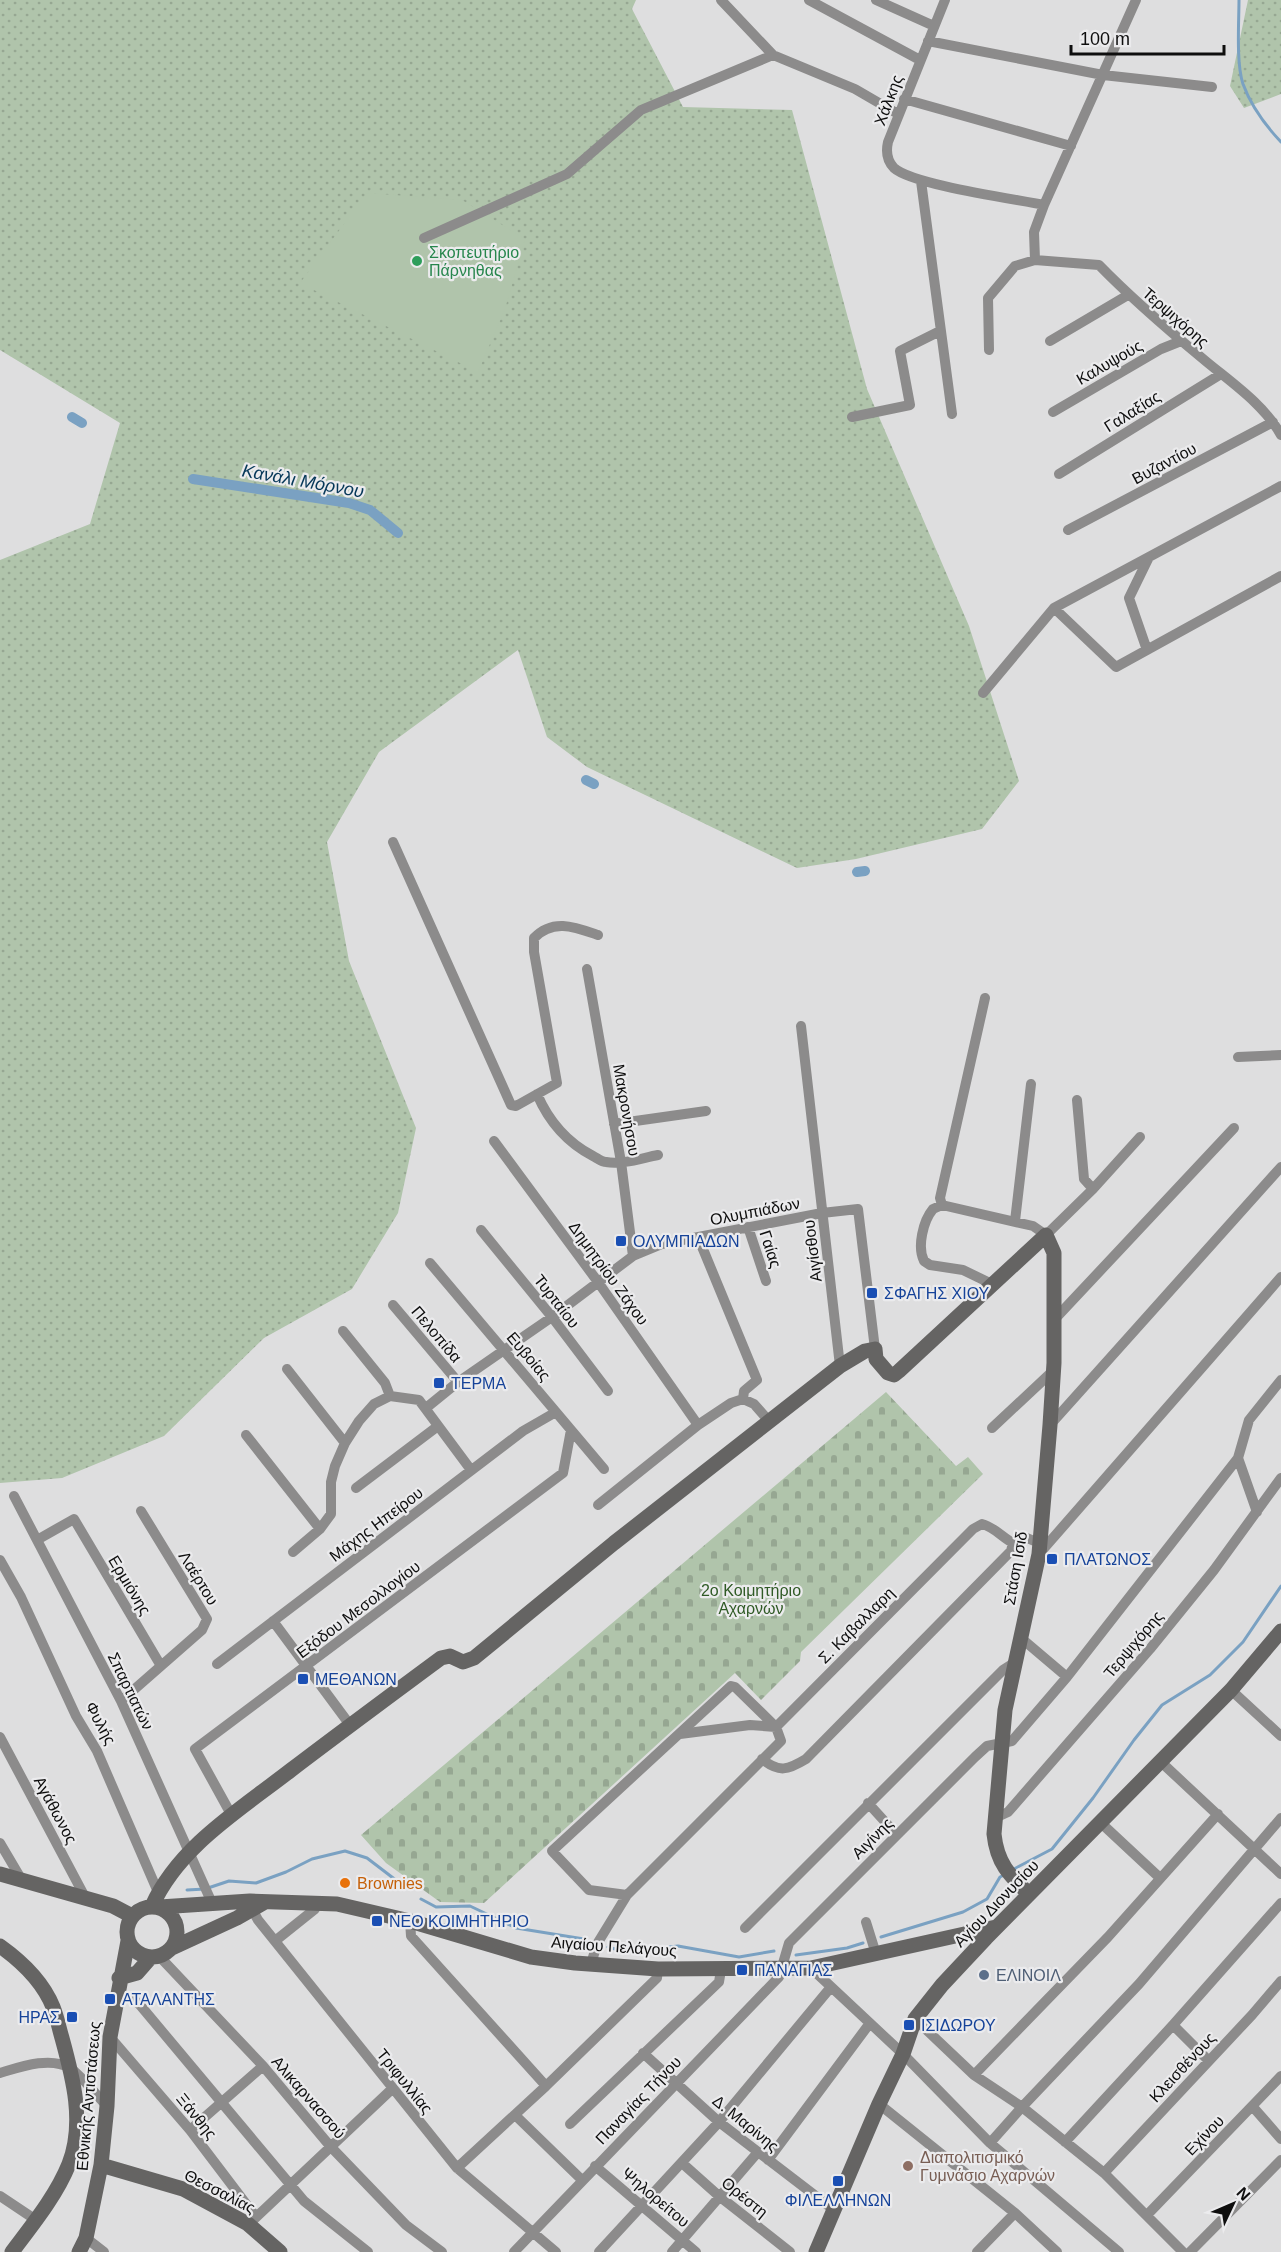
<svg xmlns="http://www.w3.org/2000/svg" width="1281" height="2252" font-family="Helvetica,sans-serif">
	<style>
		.grass { fill: url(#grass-dots) }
		.cemetery { fill: url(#cemetery-stones) }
		.pitch { fill: #b0c4ab }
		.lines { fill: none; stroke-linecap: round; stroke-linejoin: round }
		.stream { stroke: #7aa1c2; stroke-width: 3 }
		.canal { stroke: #7aa1c2; stroke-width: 10 }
		.street { stroke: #8c8b8b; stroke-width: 10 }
		.secondary { stroke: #656463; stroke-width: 15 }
		.leisure-dot { fill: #2e9e5b; stroke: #ebebed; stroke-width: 2 }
		.transit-dot { fill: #1a4fb4; stroke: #ebebed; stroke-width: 2 }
		.food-dot { fill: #e8710a; stroke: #ebebed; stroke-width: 2 }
		.service-dot { fill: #5c6f8a; stroke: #ebebed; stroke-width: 2 }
		.education-dot { fill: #8d6e63; stroke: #ebebed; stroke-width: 2 }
		.labels { text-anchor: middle; stroke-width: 4.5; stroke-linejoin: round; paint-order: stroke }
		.street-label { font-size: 16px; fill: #0e0e0e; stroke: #ebebed }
		.leisure-label { font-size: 16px; fill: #27864d; stroke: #ebebed; text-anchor: start }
		.transit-label { font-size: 16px; fill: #164399; stroke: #ebebed; text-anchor: start }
		.park-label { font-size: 16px; fill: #2f5a25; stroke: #ebebed }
		.food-label { font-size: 16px; fill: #c56008; stroke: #ebebed; text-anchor: start }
		.service-label { font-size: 16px; fill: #4e5e75; stroke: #ebebed; text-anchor: start }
		.education-label { font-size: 16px; fill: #785e54; stroke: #ebebed; text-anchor: start }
		.water-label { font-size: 18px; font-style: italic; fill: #053758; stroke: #ebebed }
	</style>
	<defs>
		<pattern id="grass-dots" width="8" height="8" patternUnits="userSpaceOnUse" patternTransform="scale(1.5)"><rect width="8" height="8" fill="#b0c4ab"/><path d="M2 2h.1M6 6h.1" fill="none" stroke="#96a792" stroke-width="1.8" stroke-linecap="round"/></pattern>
		<pattern id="cemetery-stones" width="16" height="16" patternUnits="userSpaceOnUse" patternTransform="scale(1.5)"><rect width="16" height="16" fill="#b0c4ab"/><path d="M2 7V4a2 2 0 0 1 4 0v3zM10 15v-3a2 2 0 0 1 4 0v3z" fill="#96a792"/></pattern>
	</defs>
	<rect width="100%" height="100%" fill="#dededf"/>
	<!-- grass -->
	<path class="grass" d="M0,0H636L632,9L683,107L792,110L867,389L969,626L1019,781L982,829L856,859L797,868L587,767L547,737L518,650L379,752L327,842L349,961L416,1128L398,1213L352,1289L264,1338L164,1436L62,1478L0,1483V560L90,524L120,423L0,350Z
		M1248,0H1281V94L1244,108L1230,86Z"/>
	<!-- cemetery -->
	<path class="cemetery" d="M886,1392L956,1466L968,1457L983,1474L801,1652L800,1661L761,1700L735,1673L484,1903L440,1902L386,1863L361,1835Z"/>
	<!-- pitch -->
	<path class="pitch" d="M367,193L462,200L525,239L505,309L478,372L300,283Z"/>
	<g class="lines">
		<!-- stream -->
		<path class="stream" d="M1239,0C1239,22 1236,63 1243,84C1251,106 1265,125 1281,142
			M1012,1870L1052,1849L1093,1798L1134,1740L1162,1705L1210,1675L1243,1642L1281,1586
			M187,1890L205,1889L229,1881L256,1883L286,1872L312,1859L345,1851L367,1858L401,1884
			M421,1899L436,1907L470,1906L516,1928L584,1939
			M881,1937L963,1912L987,1899L1000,1877L1004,1875
			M608,1947L626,1952L678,1946L739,1957L774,1951
			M796,1955L847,1948L863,1943"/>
		<!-- canal -->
		<path class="canal" d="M72,417L82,423
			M193,479L349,503L370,510L398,533
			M586,780L594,784
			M857,872L865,871"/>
		<!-- street -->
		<path class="street" d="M721,0L773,55L855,89L898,114
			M809,0L920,60
			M876,0L934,26
			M945,0L888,142C886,151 887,161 894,168C913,185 1015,199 1044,205
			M928,41L1103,75L1212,87
			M904,99L1071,146
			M921,181L952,414
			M424,238L567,174L641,110L773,55
			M1035,260L1034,232L1044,205L1136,0
			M1050,341L1128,295
			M989,350L988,298L1015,266L1035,260L1099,265C1131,298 1166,328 1202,358C1229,381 1263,403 1281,435
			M1053,412L1161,349L1181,341
			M852,417L910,405L900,351L940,331
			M1059,474L1221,374
			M1068,530L1273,422
			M1054,608L1116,667L1281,576
			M1147,650L1129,598L1149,557
			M983,693L1054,608L1281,486
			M393,842L511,1105L516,1106L557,1083L534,952V938C553,918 575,927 598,935
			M587,969L621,1162L633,1256
			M985,998L940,1198L942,1205L1033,1226L1046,1235L1093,1189L1140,1137
			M801,1026L840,1366
			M1238,1057L1281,1055
			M537,1094C549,1122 566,1142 593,1156C597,1158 602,1162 606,1162C622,1165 642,1158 658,1155
			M1077,1100L1084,1179L1093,1189
			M614,1124L706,1111
			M494,1141L598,1282L698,1425
			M942,1205L933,1209C923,1221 917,1247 924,1261L930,1265L963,1270L994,1285
			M1015,1221L1031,1084
			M748,1227L766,1281
			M481,1230L552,1317L608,1391
			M698,1237L757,1380L744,1391L743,1399
			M430,1263L604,1469
			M393,1305L458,1382
			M1053,1321L1234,1128
			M343,1331L385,1383L390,1396
			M287,1369L345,1443
			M426,1408L458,1382L552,1317L633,1256L662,1244L822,1213L858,1209L875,1349
			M1050,1425L1281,1167
			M992,1428L1054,1370
			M246,1435L320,1529
			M356,1488L438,1426
			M14,1496L121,1701L212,1903
			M598,1505L698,1425L731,1403L743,1399L754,1404L769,1421
			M1257,1512L1238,1458L1249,1420L1281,1380
			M37,1540L74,1519L161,1666
			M293,1552L320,1529L331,1514V1482L335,1466L345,1443L359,1421L374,1404L390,1396L419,1400L471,1470
			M1039,1554L1281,1277
			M0,1560L21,1597L76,1716L97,1751L158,1892
			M273,1621L350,1725
			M1021,1638L1067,1677
			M217,1664L523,1431L556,1412
			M731,1686L735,1687L776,1727L781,1741L627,1895L589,1890L552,1851Z
			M1231,1690L1281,1736
			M121,1701L202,1630L207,1619L141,1511
			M680,1734L750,1725L776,1727L973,1529L982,1524C994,1527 1002,1537 1013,1543L1027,1538L1039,1543
			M0,1737L85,1897
			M762,1759C779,1773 788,1770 806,1759L1011,1551L1013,1543
			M1161,1762L1281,1874
			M868,1803L897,1835
			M232,1816L195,1749L563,1473L571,1430
			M995,1818L1008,1812L1150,1649L1214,1570L1281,1478
			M1101,1823L1160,1878
			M0,1843L23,1882
			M252,1909L258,1920L457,2168L556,2252
			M410,1921L411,1936L546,2086
			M866,1922L876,1954
			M745,1928L1003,1670L1017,1661
			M275,1941L315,1909V1903
			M159,1956L263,2066L330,2146L406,2225L442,2252
			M591,1964L597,1944L627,1895
			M811,1968L903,2054L990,2143L1119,2252
			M116,1999L131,1997L140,2005L304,2201L368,2252
			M915,2019L974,2075L1022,2107L1104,2173L1183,2252
			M1173,2025L1208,2060
			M110,2037L190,2130L256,2217
			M643,2053L719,2122L834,2210
			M0,2073C20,2067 50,2056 70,2068C80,2074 98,2097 107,2106
			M974,2075L1108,1937L1218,1814
			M879,2104L1015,2213L1057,2252
			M1253,2107L1281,2139
			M515,2115L582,2180
			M570,2124L719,1982L721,1970
			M190,2130L263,2066
			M1065,2142L1173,2025L1281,1903
			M990,2143L1022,2107L1139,1984L1281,1818
			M768,2160L870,2023
			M682,2163L719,2196L790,2252
			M595,2166L696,2252
			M457,2168L546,2086L657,1978L658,1969
			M1104,2173L1252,2015L1281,1981
			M0,2196L36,2220
			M1147,2215L1281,2076
			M252,2221L392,2089
			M86,2238L104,2252
			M514,2252L779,1977L789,1943L975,1757L987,1746L1012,1741L1067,1677L1238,1458
			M599,2252L719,2122L831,1987
			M672,2252L758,2152
			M977,2252L1015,2213
			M1190,2252L1281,2160"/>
		<!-- secondary -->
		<path class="secondary" d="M0,1874L113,1906L132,1916
			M152,1906C179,1846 241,1809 291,1770C341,1732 391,1695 441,1658L450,1656L463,1662L474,1658L614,1543L840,1366L865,1351L875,1349L876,1359L888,1373L894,1375L899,1371L1046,1235L1054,1253V1363L1050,1425L1039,1554L1005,1710L994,1834C997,1863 1009,1875 1029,1894
			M127 1932a25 25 0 1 1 50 0a25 25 0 1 1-50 0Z
			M160,1907L250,1901L337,1904L410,1921L531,1957L575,1963L658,1969L811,1968L996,1927
			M0,1946C21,1961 43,1982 53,2007C57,2017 59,2028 62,2038C73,2078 85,2123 69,2164C56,2196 33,2224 12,2252
			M172,1948L237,1918L265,1902
			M119,1978L137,1973L151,1957
			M101,2165L183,2189L248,2224L280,2252
			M79,2252L86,2238L101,2165L107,2106L110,2037L128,1941
			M816,2252L879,2104L903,2054L915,2019L942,1985L986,1938L1231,1690L1281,1631"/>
	</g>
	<!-- markers -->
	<circle class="leisure-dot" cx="417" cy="261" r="6"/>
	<g class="transit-dot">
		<rect x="615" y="1235" width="12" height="12" rx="3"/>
		<rect x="866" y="1287" width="12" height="12" rx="3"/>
		<rect x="433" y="1377" width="12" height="12" rx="3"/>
		<rect x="1046" y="1553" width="12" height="12" rx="3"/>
		<rect x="297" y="1673" width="12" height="12" rx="3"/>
		<rect x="371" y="1915" width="12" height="12" rx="3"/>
		<rect x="736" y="1964" width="12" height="12" rx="3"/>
		<rect x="104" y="1993" width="12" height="12" rx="3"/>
		<rect x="66" y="2011" width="12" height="12" rx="3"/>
		<rect x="903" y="2019" width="12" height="12" rx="3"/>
		<rect x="832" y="2175" width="12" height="12" rx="3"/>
	</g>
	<circle class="food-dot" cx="345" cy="1883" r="6"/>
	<circle class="service-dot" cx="984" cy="1975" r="6"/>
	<circle class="education-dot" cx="908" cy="2166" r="6"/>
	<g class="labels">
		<!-- street labels -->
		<g class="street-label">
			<text transform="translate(888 100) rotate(-69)" y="6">Χάλκης</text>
			<text transform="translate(1176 317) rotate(41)" y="6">Τερψιχόρης</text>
			<text transform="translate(1109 362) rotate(-30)" y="6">Καλυψούς</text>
			<text transform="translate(1132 411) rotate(-32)" y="6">Γαλαξίας</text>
			<text transform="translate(1164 463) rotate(-28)" y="6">Βυζαντίου</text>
			<text transform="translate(627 1110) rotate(80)" y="6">Μακρονήσου</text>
			<text transform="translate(755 1211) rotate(-11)" y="6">Ολυμπιάδων</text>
			<text transform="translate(771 1249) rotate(72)" y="6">Γαίας</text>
			<text transform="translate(812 1251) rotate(-97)" y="6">Αιγίσθου</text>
			<text transform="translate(609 1273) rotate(54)" y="6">Δημητρίου Ζάχου</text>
			<text transform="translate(557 1301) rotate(52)" y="6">Τυρταίου</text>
			<text transform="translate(437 1334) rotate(50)" y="6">Πελοπίδα</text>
			<text transform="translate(529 1356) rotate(50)" y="6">Ευβοίας</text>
			<text transform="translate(376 1524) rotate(-37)" y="6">Μάχης Ηπείρου</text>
			<text transform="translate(1015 1568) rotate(-80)" y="6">Στάση Ισιδ</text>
			<text transform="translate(199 1578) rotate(58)" y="6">Λαέρτου</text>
			<text transform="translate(130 1585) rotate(59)" y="6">Ερμιόνης</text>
			<text transform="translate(358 1609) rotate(-37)" y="6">Εξόδου Μεσολλογίου</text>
			<text transform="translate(856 1625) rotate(-45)" y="6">Σ. Καβαλλαρη</text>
			<text transform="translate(1133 1644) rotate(-50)" y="6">Τερψιχόρης</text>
			<text transform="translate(131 1691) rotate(64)" y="6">Σπαρτιατών</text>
			<text transform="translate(101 1723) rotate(62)" y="6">Φυλής</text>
			<text transform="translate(56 1810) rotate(62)" y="6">Αγάθωνος</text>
			<text transform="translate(872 1838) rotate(-45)" y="6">Αιγίνης</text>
			<text transform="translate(996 1903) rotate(-46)" y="6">Αγίου Διονυσίου</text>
			<text transform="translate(614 1946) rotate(4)" y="6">Αιγαίου Πελάγους</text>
			<text transform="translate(1182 2067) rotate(-47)" y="6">Κλεισθένους</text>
			<text transform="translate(405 2081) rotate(51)" y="6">Τριφυλλίας</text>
			<text transform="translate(88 2096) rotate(-85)" y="6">Εθνικής Αντιστάσεως</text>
			<text transform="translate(309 2097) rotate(49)" y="6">Αλικαρνασσού</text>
			<text transform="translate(638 2100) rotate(-46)" y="6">Παναγίας Τήνου</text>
			<text transform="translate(197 2116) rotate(51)" y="6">Ξάνθης</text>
			<text transform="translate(746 2123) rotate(39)" y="6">Δ. Μαρίνης</text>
			<text transform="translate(1204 2135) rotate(-46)" y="6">Εχίνου</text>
			<text transform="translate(220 2191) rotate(27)" y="6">Θεσσαλίας</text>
			<text transform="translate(656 2197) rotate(40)" y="6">Ψηλορείτου</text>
			<text transform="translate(745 2197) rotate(39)" y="6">Ορέστη</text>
		</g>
		<!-- leisure labels -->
		<g class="leisure-label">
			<text x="429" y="258">Σκοπευτήριο<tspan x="429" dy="18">Πάρνηθας</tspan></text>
		</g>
		<!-- transit labels -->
		<g class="transit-label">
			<text x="633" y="1247">ΟΛΥΜΠΙΑΔΩΝ</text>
			<text x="884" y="1299">ΣΦΑΓΗΣ ΧΙΟΥ</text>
			<text x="451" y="1389">ΤΕΡΜΑ</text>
			<text x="1064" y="1565">ΠΛΑΤΩΝΟΣ</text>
			<text x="315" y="1685">ΜΕΘΑΝΩΝ</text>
			<text x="389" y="1927">ΝΕΟ ΚΟΙΜΗΤΗΡΙΟ</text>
			<text x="754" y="1976">ΠΑΝΑΓΙΑΣ</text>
			<text x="122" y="2005">ΑΤΑΛΑΝΤΗΣ</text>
			<text x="60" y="2023" text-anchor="end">ΗΡΑΣ</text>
			<text x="921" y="2031">ΙΣΙΔΩΡΟΥ</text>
			<text x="838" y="2206" text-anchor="middle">ΦΙΛΕΛΛΗΝΩΝ</text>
		</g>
		<!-- park labels -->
		<g class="park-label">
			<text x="751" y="1596">2ο Κοιμητήριο<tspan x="751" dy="18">Αχαρνών</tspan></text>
		</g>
		<!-- food labels -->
		<g class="food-label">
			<text x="357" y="1889">Brownies</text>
		</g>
		<!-- service labels -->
		<g class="service-label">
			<text x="996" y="1981">ΕΛΙΝΟΙΛ</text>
		</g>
		<!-- education labels -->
		<g class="education-label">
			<text x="920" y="2163">Διαπολιτισμικό<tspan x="920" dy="18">Γυμνάσιο Αχαρνών</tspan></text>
		</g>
		<!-- water labels -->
		<g class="water-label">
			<text transform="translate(303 481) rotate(10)" y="6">Κανάλι Μόρνου</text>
		</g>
	</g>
	<!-- north arrow -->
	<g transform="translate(1233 2204) rotate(46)" stroke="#ebebed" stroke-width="4.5" paint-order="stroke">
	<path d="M0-4.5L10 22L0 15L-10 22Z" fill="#0e0e0e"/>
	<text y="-9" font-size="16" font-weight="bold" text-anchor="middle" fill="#0e0e0e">N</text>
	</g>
	<!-- scale -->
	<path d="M1071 45v9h153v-9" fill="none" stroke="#0e0e0e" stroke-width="3"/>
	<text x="1080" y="45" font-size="18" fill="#0e0e0e" stroke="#ebebed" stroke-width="4.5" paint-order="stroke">100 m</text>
</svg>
